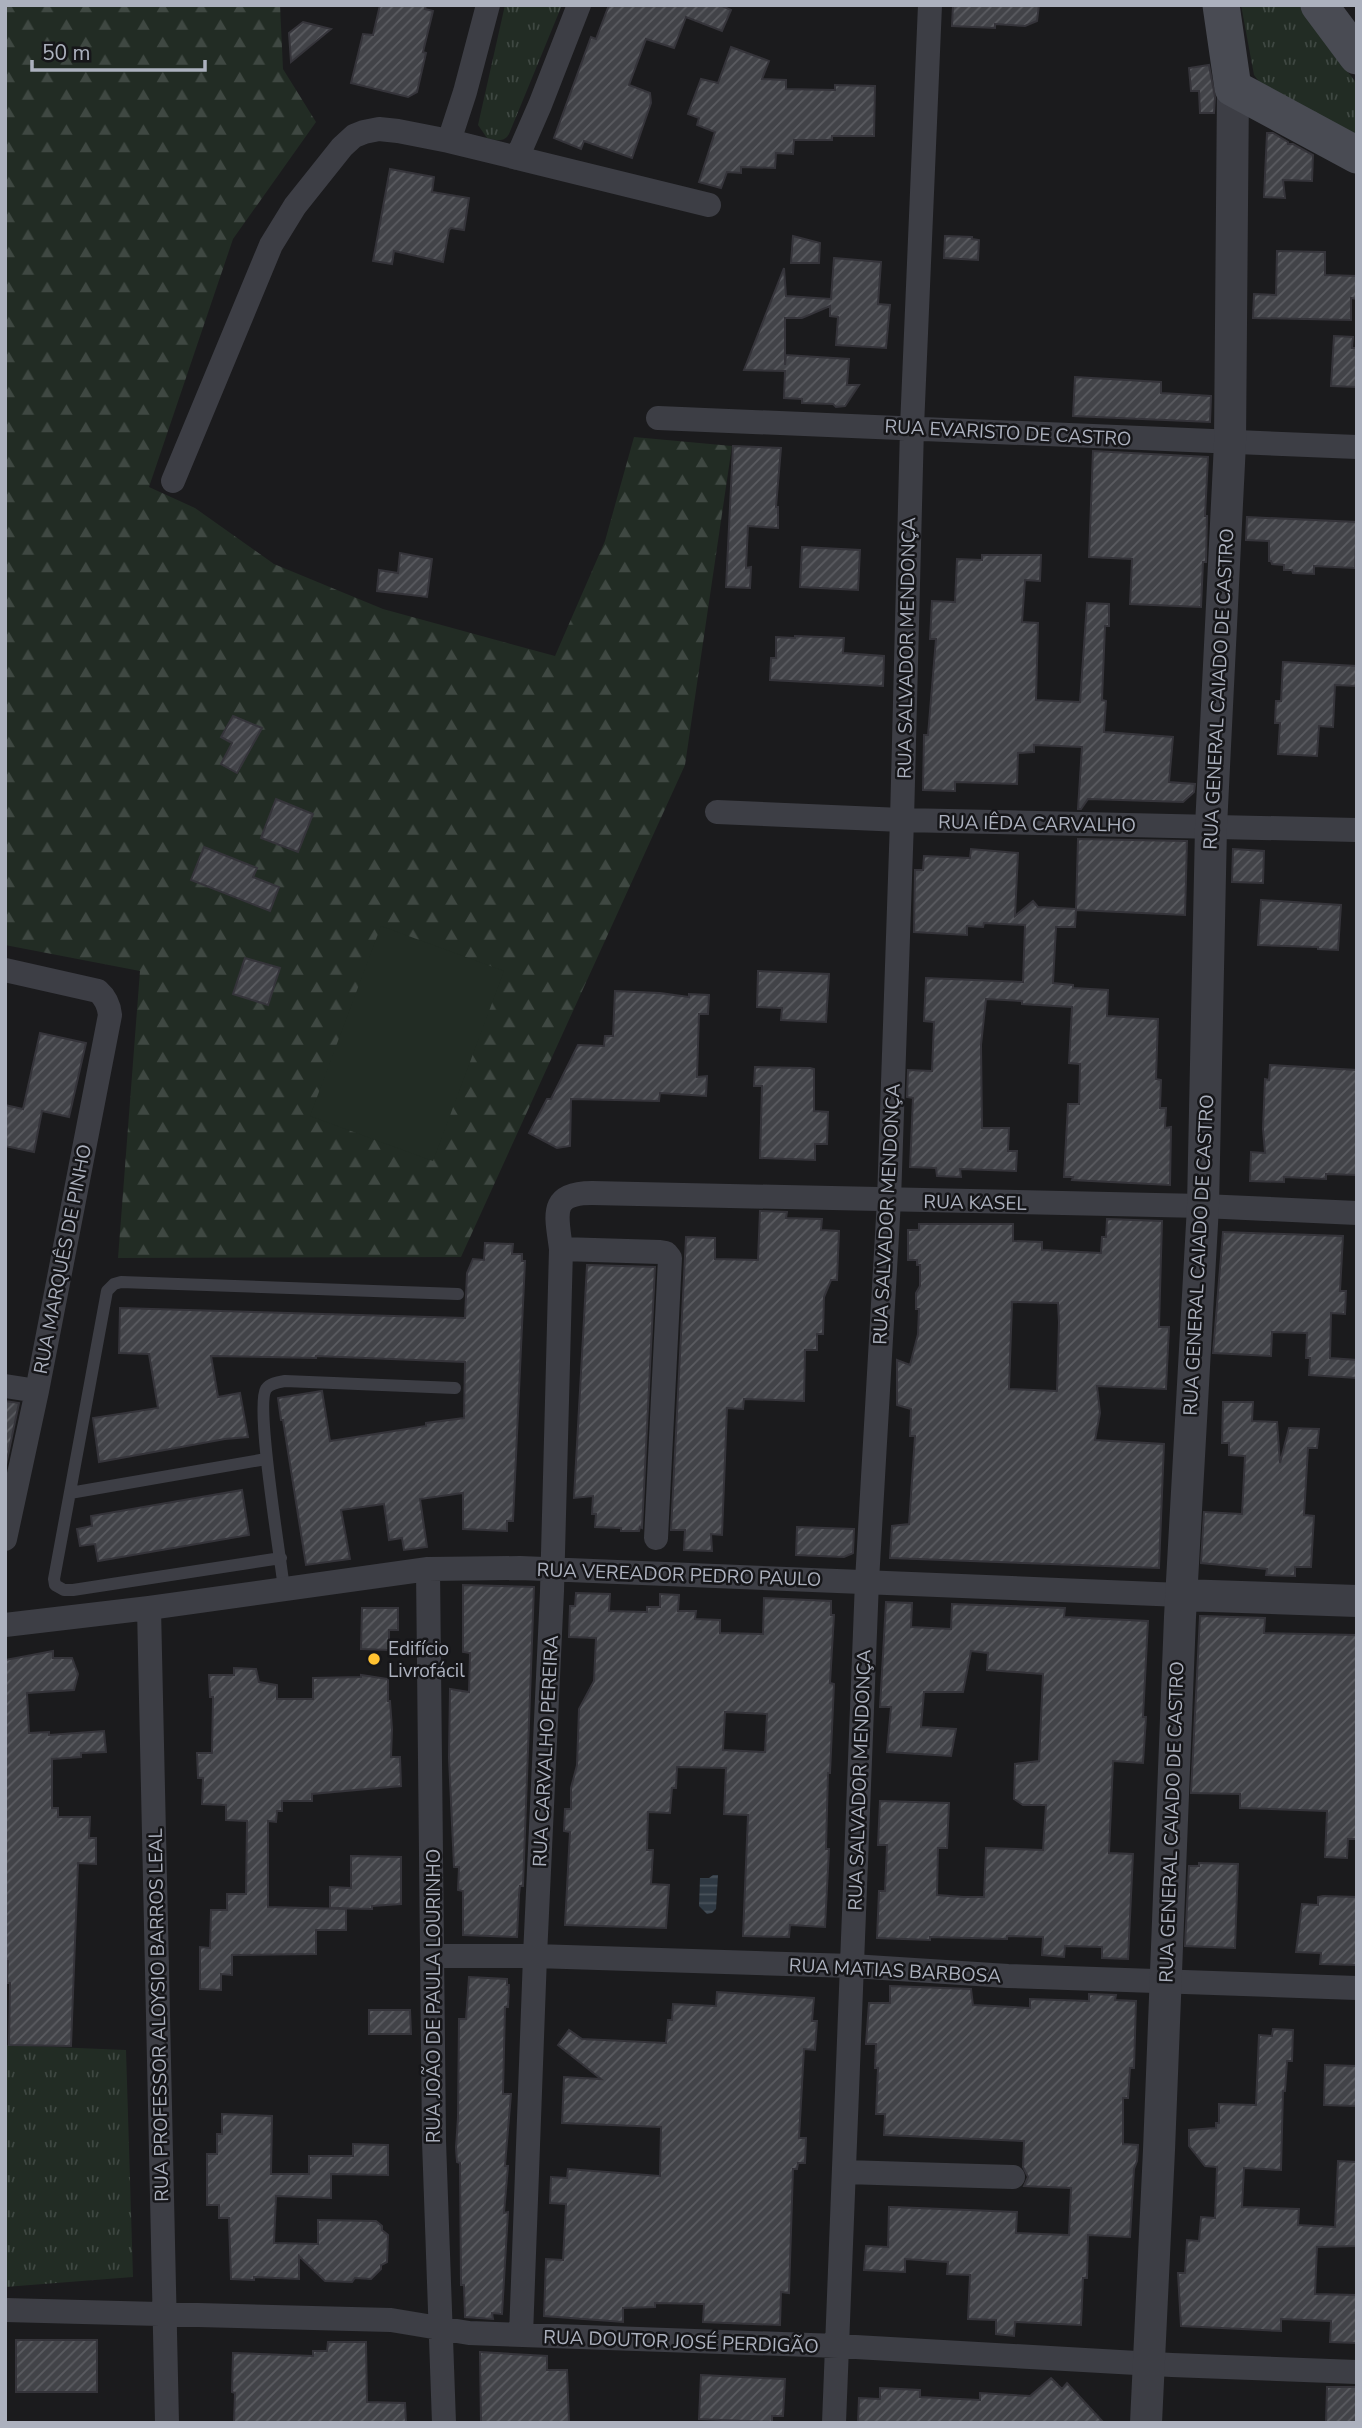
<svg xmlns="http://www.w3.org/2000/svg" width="1362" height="2428" font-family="'Nunito Sans',sans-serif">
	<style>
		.grass { fill: url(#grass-tufts) }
		.forest { fill: url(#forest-firs) }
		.garden { fill: #222c24 }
		.water { fill: url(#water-rules) }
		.building { fill: url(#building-hatch); stroke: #35343a; stroke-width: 2; fill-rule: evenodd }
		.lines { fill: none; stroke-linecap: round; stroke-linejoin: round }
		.service { stroke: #3d3e45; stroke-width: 12 }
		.minor { stroke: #3d3e45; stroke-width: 24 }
		.tertiary { stroke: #3d3e45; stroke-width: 32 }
		.secondary { stroke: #494b53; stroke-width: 37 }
		.poi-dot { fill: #ffc231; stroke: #161619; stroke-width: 2.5 }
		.labels { text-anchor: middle; stroke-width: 5; stroke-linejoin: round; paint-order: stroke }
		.street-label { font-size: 19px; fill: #acb1be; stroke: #161619 }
		.poi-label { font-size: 19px; fill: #acb1be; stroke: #161619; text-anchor: start }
	</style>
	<defs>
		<pattern id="grass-tufts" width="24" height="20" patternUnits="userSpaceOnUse" patternTransform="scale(1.75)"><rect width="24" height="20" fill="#222c24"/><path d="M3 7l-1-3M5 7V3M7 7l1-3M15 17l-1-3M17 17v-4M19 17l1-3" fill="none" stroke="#3f4842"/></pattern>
		<pattern id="forest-firs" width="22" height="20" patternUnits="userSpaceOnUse" patternTransform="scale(1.75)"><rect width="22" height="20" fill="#222c24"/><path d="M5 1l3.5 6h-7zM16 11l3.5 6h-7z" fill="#3f4842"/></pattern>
		<pattern id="water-rules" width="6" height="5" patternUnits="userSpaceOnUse" patternTransform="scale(1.75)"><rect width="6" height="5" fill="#2f3943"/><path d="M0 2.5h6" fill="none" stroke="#4a535c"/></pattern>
		<pattern id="building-hatch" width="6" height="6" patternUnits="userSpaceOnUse" patternTransform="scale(1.75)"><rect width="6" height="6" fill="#424348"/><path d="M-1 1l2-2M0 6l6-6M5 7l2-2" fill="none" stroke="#5b5c61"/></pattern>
	</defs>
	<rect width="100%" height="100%" fill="#1b1b1d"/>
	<!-- grass -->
	<path class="grass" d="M505,5H562L509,134C504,143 496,140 487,138L478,125Z
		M1241,5H1301L1321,36L1357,84V141L1260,83L1254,75Z
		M5,2045L126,2050L133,2277L5,2287Z"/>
	<!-- forest -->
	<path class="forest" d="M5,5H280L283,69L316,122L233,239L149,487L195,508L274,564L383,609L555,656L605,541L634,437L732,446L685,765L461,1257L118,1258L140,971L5,945Z"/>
	<!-- garden -->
	<path class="garden" d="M381,926L504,971L433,1161L310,1116Z"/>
	<!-- water -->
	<path class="water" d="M713,1875H718L716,1909L712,1913L707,1914L699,1906L700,1878H709Z"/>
	<!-- building -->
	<path class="building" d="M380,5H426L425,9L433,11L423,52L426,53L417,92L408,97L351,83L363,34L373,35Z
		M609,5H720L731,10L722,31L686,17L674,48L646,39L629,85L650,93L651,103L632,158L584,141L581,149L554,138L591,37L596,39Z
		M953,5H1039L1037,21L1025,26L995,24V28L952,26Z
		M303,22L331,29L291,62L289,33Z
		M731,47L769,61L762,79L786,80V89L835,90V85L875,86L874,136H832V140H794L793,154L776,153L775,168L741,167V173L727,172L721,188L699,182L715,132L697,125L699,118L688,114L701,79L718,83Z
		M1209,65L1215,97L1214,113H1200L1199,91H1191L1189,68Z
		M1267,133H1273L1288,142V144H1293L1313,155L1312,181L1283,180L1285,198L1264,197Z
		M390,169L434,177L432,192L469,198L464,230L451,228L449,230L443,262L394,251L392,264L373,261Z
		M793,236L820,243L819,263H791Z
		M945,236L972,237V239L979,240L978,260L944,258Z
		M1277,251L1325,252V275L1357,276V299L1351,298V320L1253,318L1254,294L1276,295Z
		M834,258L881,262L878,304L890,305L886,348L836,345L838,317L830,316V306L802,318H785V365L786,355L849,359L847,385H859L845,406L836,407L833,404L802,403V399L784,398L785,371L744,370L784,268L786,296L831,299Z
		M1334,336L1353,337L1352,348H1357V387L1331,386Z
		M1075,377L1161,382V393L1211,396L1210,422L1073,416Z
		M733,446L781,448L776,507H778V528L748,526L746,568L751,567L750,588L726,587Z
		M1093,451L1208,457L1205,516H1207L1206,562H1203L1201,607L1130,604L1132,559L1089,557Z
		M1247,517L1357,522L1355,568L1314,566V574L1293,573L1292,570H1284V565L1272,564L1271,561H1269V541L1246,540Z
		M802,547L860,550L858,590L800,587Z
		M400,553L432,559L427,597L377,591L379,570L398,573Z
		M982,555H1041L1040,581L1025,580L1022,622L1038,623L1036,700L1080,702L1087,603L1109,604V626H1105L1102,700L1106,701L1104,732L1173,737L1169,782L1195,784L1194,792L1183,802L1088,799L1081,809H1078L1082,747L1034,745V752L1018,753L1017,784L955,782V791L923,790L924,735H928L936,639H930L932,601L955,602L957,559L982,560Z
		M795,636L844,638L843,653L884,656L883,686L770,680L771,658H776V637L795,638Z
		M1283,662L1357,666V686L1335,685L1333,727L1319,726L1317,756L1278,754L1280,723H1275L1276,701H1281Z
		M233,716L262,728L237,773L221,764L232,743L221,737Z
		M276,799L313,814L298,852L261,838Z
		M1078,839L1187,841L1185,915L1076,910L1075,927H1056L1053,983L1073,985V988L1108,990L1107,1016L1158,1019L1156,1079L1161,1080L1160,1108H1166L1165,1128L1171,1127L1170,1185L1072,1180L1073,1177H1064L1068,1104H1079L1080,1064L1069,1063L1072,1007L1022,1004V1001L986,999L981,1045L982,1128H1009L1008,1151H1017L1016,1171L960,1169L961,1177L937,1176L936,1168L910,1167L913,1098L907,1097L908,1070L932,1071L934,1022L924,1021L926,978L1023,982L1025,925L984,923L983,927L967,926V935L914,932L915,870H923L924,856L970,858L971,849L1018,853L1015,916L1033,901L1038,907L1076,909Z
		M204,847L257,868L253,877L279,887L270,911L191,880Z
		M1233,849L1264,851L1263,883L1232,882Z
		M1261,900L1341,905L1338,950L1318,949V947L1258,945Z
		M245,958L280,968L268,1005L233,994Z
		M758,971L829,974L826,1022L781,1020L782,1008L757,1007Z
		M615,991L660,993L689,997V994L709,995L708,1014H699L697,1077L707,1076L706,1096L660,1093L659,1101L571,1099L570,1146L557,1148L529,1133L547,1099H551L578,1045L604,1046L605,1036H613Z
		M40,1033L86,1043L69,1117L42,1111L34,1152L5,1146V1105L23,1109Z
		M1270,1065L1357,1070V1175L1326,1174V1179L1284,1177V1182L1250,1181L1251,1152L1265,1153L1263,1129L1265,1079L1269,1080Z
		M755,1067L810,1068L814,1069V1111L828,1112L827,1144H815V1160L760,1158L762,1086H754Z
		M760,1211L787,1212L786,1218L822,1219L821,1230L839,1231L837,1280H831L824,1297L823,1334H817V1350H805L804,1401L744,1399L743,1409L727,1408L722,1535L711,1534L712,1551L684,1550L685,1530H671L686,1237L715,1238V1259L758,1260Z
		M1107,1219L1162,1221L1159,1327H1169L1166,1389L1097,1386L1100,1413L1095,1440L1164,1444L1159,1568L890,1558L892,1526L909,1524L915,1436H910L911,1409L897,1405V1360L910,1365L918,1334L919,1309H916V1293L920,1286V1265H917V1260H908V1230H919V1224H1013V1241L1042,1242V1250L1101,1253L1102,1237H1106ZM1012,1302L1058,1303L1059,1322L1057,1391L1009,1389Z
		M1223,1232L1343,1236L1340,1291H1346L1345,1314L1331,1313L1330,1358L1357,1360V1378L1309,1375L1310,1358H1306L1307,1333L1272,1332L1271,1356L1213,1353Z
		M485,1243L513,1244L512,1254H522V1261H525L513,1521H507V1531L463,1529V1493L420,1499L427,1547L404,1550L402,1538L389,1540L384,1504L341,1510L350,1559L306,1565L283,1420H281L278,1398L322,1391L330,1441L426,1426V1423L464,1418L465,1362L316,1356V1358L211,1356L218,1397L240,1393L248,1437L225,1439L99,1462L93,1418L158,1408L149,1354L119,1353L120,1308L465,1318L467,1273L473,1259L484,1260Z
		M587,1265L655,1267L642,1528L640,1527L639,1531H621V1528L595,1527L596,1514H592L593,1496L574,1498Z
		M5,1401L19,1403L6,1465H5Z
		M1223,1402H1253L1252,1421L1277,1422L1280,1463L1289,1428L1319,1429L1317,1448H1308L1304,1515L1314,1516L1311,1567H1295V1576L1266,1575L1267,1569L1201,1563L1204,1512L1242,1514L1245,1456L1229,1455V1443H1222Z
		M242,1490L249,1535L98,1561L95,1544L80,1546L77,1529L92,1526L91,1516Z
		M797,1527L854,1529L853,1553L844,1557L796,1555Z
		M463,1585L534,1587L523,1886H520L519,1895L517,1937L463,1935V1891L458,1890L459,1867H454L449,1758L450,1689L469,1692L470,1653L463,1652Z
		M576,1593L610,1594L609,1611L647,1612V1607H660V1594L679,1595L678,1611H696L695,1619L720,1620V1633L763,1634L764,1598L831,1601V1615H834L830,1683L834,1684L830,1773H828L826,1849H829L825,1927L790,1925L789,1937L743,1936L748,1815L724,1814L726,1768L677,1767L676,1788H672L670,1813L648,1812L647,1850H653L651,1884L669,1885L666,1928L565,1925L570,1832L564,1831L565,1809H571V1788L577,1765L579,1709L594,1681L596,1638L569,1637L570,1606H575ZM725,1712L767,1714L765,1752L723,1750Z
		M886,1602L912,1603L911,1627L951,1629L952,1604L1065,1608L1064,1617L1148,1621L1143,1717H1146L1143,1763L1113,1761L1109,1853L1133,1854L1128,1959L1102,1958V1947L1065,1946L1064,1957L1042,1955L1043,1937L1007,1936V1939L930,1937V1940L877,1938L879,1891H885L887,1845H878L880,1801L949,1803L947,1848H938L937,1895L964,1897H984L986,1848L1043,1850L1046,1805H1023L1014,1799L1015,1764L1039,1761L1043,1674L987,1670L988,1653L971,1651L963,1692H924L921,1727L956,1729L951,1756L887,1752L891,1707H880Z
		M362,1608H398V1630H389V1650L361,1649Z
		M1200,1616L1265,1618L1264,1633L1357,1635V1839H1348L1347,1858L1325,1857L1327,1811L1240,1808V1794L1191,1793Z
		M53,1651V1658H72L78,1674L74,1690L27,1693L29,1733L49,1732V1735L104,1731L106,1752L81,1753V1757L52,1759V1808H58V1817H90L89,1838H96V1864L78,1863L71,2046L9,2045L10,1983H7L8,1961H5V1660Z
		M234,1668L256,1669L259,1682L277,1685V1699H313V1678L361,1677V1675L388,1679V1701H390L392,1729L391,1757H400L401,1786L312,1794V1801H282V1811H277L276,1822L268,1821V1907L346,1909V1930H316V1954L232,1955V1975L221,1974V1990L200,1989V1947L210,1948L211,1910H227V1894H246L247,1821L226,1820V1805L202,1804L203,1778H198L197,1753H212L213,1697H210L209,1675H234Z
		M351,1856L401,1857V1904L372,1906V1909L330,1908V1887L351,1888Z
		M1199,1863L1238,1864L1235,1948L1185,1946L1189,1866H1199Z
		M1323,1896L1357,1897V1965L1320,1964L1321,1953L1296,1952L1302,1904L1318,1905V1897Z
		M469,1977L507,1979V1985H509L508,2007H505L503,2094H511L505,2166H508L504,2213L508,2212L502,2314L492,2313L493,2319L465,2317L464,2285H461L460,2163L457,2162L456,2148L458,2117L459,2019H466Z
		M890,1986L971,1989L973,2005L1030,2008V1999L1089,2001V1994L1116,1995L1115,2000L1136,2001L1134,2068H1130L1128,2098H1123V2144L1138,2145L1137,2161L1134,2169L1130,2237L1088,2235L1087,2278H1083L1081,2325L1015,2322L1014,2336L996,2334V2320L968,2319L970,2275L947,2274L948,2262L905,2259V2272L864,2270L866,2246L888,2247L889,2207H893L1017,2212L1016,2233L1069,2235L1071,2188L1024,2186L1028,2177L1023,2167L1024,2141L884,2135L885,2114H876L878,2068H875L876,2044H866L869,2003H890Z
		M717,1992L814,1998L812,2021H817L815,2050L804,2049L799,2138H806L805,2163H798L797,2169H793L789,2293L781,2292L780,2325L703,2322L704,2304L655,2303V2307L623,2308V2322L544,2316L546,2259L563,2260L566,2204L550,2203L551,2177L567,2178L568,2169L660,2176L661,2127L562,2123L564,2077L601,2079L558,2045L569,2030L582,2039L666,2043L668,2020H672L673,2004L716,2006Z
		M369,2010H410L411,2034H369Z
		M1273,2029L1293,2030L1292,2061H1287L1285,2091H1283L1281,2170L1244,2168L1242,2207L1299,2209L1298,2225L1335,2227L1338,2161L1357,2162V2246L1317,2247L1315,2294L1357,2295V2343L1330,2342L1331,2321L1281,2319V2331L1181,2326L1178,2273H1185L1187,2240L1199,2241L1201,2217L1215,2218L1217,2167L1205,2166L1189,2146V2130L1216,2128V2123H1219V2104L1256,2105L1259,2035L1272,2036Z
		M1325,2065L1357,2066V2106L1324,2105Z
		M222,2114L272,2116L271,2174H309V2156H353V2144L388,2145V2175L331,2174V2198L276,2196L274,2243L318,2244V2220L376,2221L382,2226V2230L388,2235L387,2262L381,2265V2269L371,2279L355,2278L352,2282L325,2281L299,2256V2279L254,2277V2280L231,2279L229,2218H219V2205H207V2154H217V2134H222Z
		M16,2340H97V2392H16Z
		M328,2342H366L367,2402L405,2403L406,2423H234L235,2393L232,2392L233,2353L313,2356V2351H327Z
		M480,2352L547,2356V2370H567L569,2423H481Z
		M701,2375L785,2379L783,2416H772V2422L699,2419Z
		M1051,2378L1062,2389L1067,2383L1104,2423H858L859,2398L880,2399V2388L920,2390V2397L980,2400V2393L1030,2396Z
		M1327,2387H1357V2423H1326Z"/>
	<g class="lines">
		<!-- service -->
		<path class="service" d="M70,1493L266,1459
			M281,1558L73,1590H64L55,1585L54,1579L107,1291L114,1284L121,1282L458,1294
			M284,1589C281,1560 255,1406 266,1389C270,1383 279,1382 285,1381L455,1388"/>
		<!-- minor -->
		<path class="minor" d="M449,141L465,92L488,5
			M517,158L540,105L579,5
			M658,418L1357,447
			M173,481L271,245L295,206L342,147L354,136L364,132L379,129L398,131L449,141L709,205
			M717,812L902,820L1357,830
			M5,970L98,991C106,998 109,1005 110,1015L37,1391L5,1539
			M561,1249L660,1252L666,1253L670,1258L656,1538
			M5,1386L37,1391
			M428,1569L434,2141L444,2423
			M149,1608L167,2423
			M5,1625L149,1608L428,1569L520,1568L1181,1595
			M433,1956H535L852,1966L1008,1976L1357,1988
			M844,2172L1013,2177
			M5,2310L391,2320L469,2333L838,2346L1172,2365L1357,2372
			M521,2335L535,1956L552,1591L561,1249C557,1216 548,1193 592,1193L1203,1206L1357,1213
			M834,2423L867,1581L889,1200L902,820L912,427L930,5"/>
		<!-- tertiary -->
		<path class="tertiary" d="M1181,1595L1357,1601
			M1146,2423L1159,2150L1180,1617L1203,1206L1211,827L1230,443L1233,88"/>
		<!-- secondary -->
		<path class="secondary" d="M1221,5L1233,88L1357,155
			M1319,5L1357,56"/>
	</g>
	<!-- markers -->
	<circle class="poi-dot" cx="374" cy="1659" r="7"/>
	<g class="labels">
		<!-- street labels -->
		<g class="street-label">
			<text transform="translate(1008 432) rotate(3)" y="7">RUA EVARISTO DE CASTRO</text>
			<text transform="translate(906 648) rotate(-89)" y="7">RUA SALVADOR MENDONÇA</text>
			<text transform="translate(1218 689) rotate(-87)" y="7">RUA GENERAL CAIADO DE CASTRO</text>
			<text transform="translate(1037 823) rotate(1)" y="7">RUA IÊDA CARVALHO</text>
			<text transform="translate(975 1202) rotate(1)" y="7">RUA KASEL</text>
			<text transform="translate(886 1214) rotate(-87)" y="7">RUA SALVADOR MENDONÇA</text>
			<text transform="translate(1198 1255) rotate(-87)" y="7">RUA GENERAL CAIADO DE CASTRO</text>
			<text transform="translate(62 1259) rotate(-79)" y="7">RUA MARQUÊS DE PINHO</text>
			<text transform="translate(679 1574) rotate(2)" y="7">RUA VEREADOR PEDRO PAULO</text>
			<text transform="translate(545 1751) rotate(-87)" y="7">RUA CARVALHO PEREIRA</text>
			<text transform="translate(859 1780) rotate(-88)" y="7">RUA SALVADOR MENDONÇA</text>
			<text transform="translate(1171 1822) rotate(-88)" y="7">RUA GENERAL CAIADO DE CASTRO</text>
			<text transform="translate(895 1970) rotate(3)" y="7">RUA MATIAS BARBOSA</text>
			<text transform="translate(433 1996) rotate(-90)" y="7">RUA JOÃO DE PAULA LOURINHO</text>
			<text transform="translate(158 2015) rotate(-91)" y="7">RUA PROFESSOR ALOYSIO BARROS LEAL</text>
			<text transform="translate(681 2341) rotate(2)" y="7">RUA DOUTOR JOSÉ PERDIGÃO</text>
		</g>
		<!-- poi labels -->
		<g class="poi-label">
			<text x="388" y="1655">Edifício<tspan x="388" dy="22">Livrofácil</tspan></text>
		</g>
	</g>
	<!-- border -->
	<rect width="1362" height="2428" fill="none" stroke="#acb1be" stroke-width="14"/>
	<!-- scale -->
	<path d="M32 60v10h173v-10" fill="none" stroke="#acb1be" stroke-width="3.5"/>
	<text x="42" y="60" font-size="21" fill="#acb1be" stroke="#161619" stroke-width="5" paint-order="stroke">50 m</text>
</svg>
